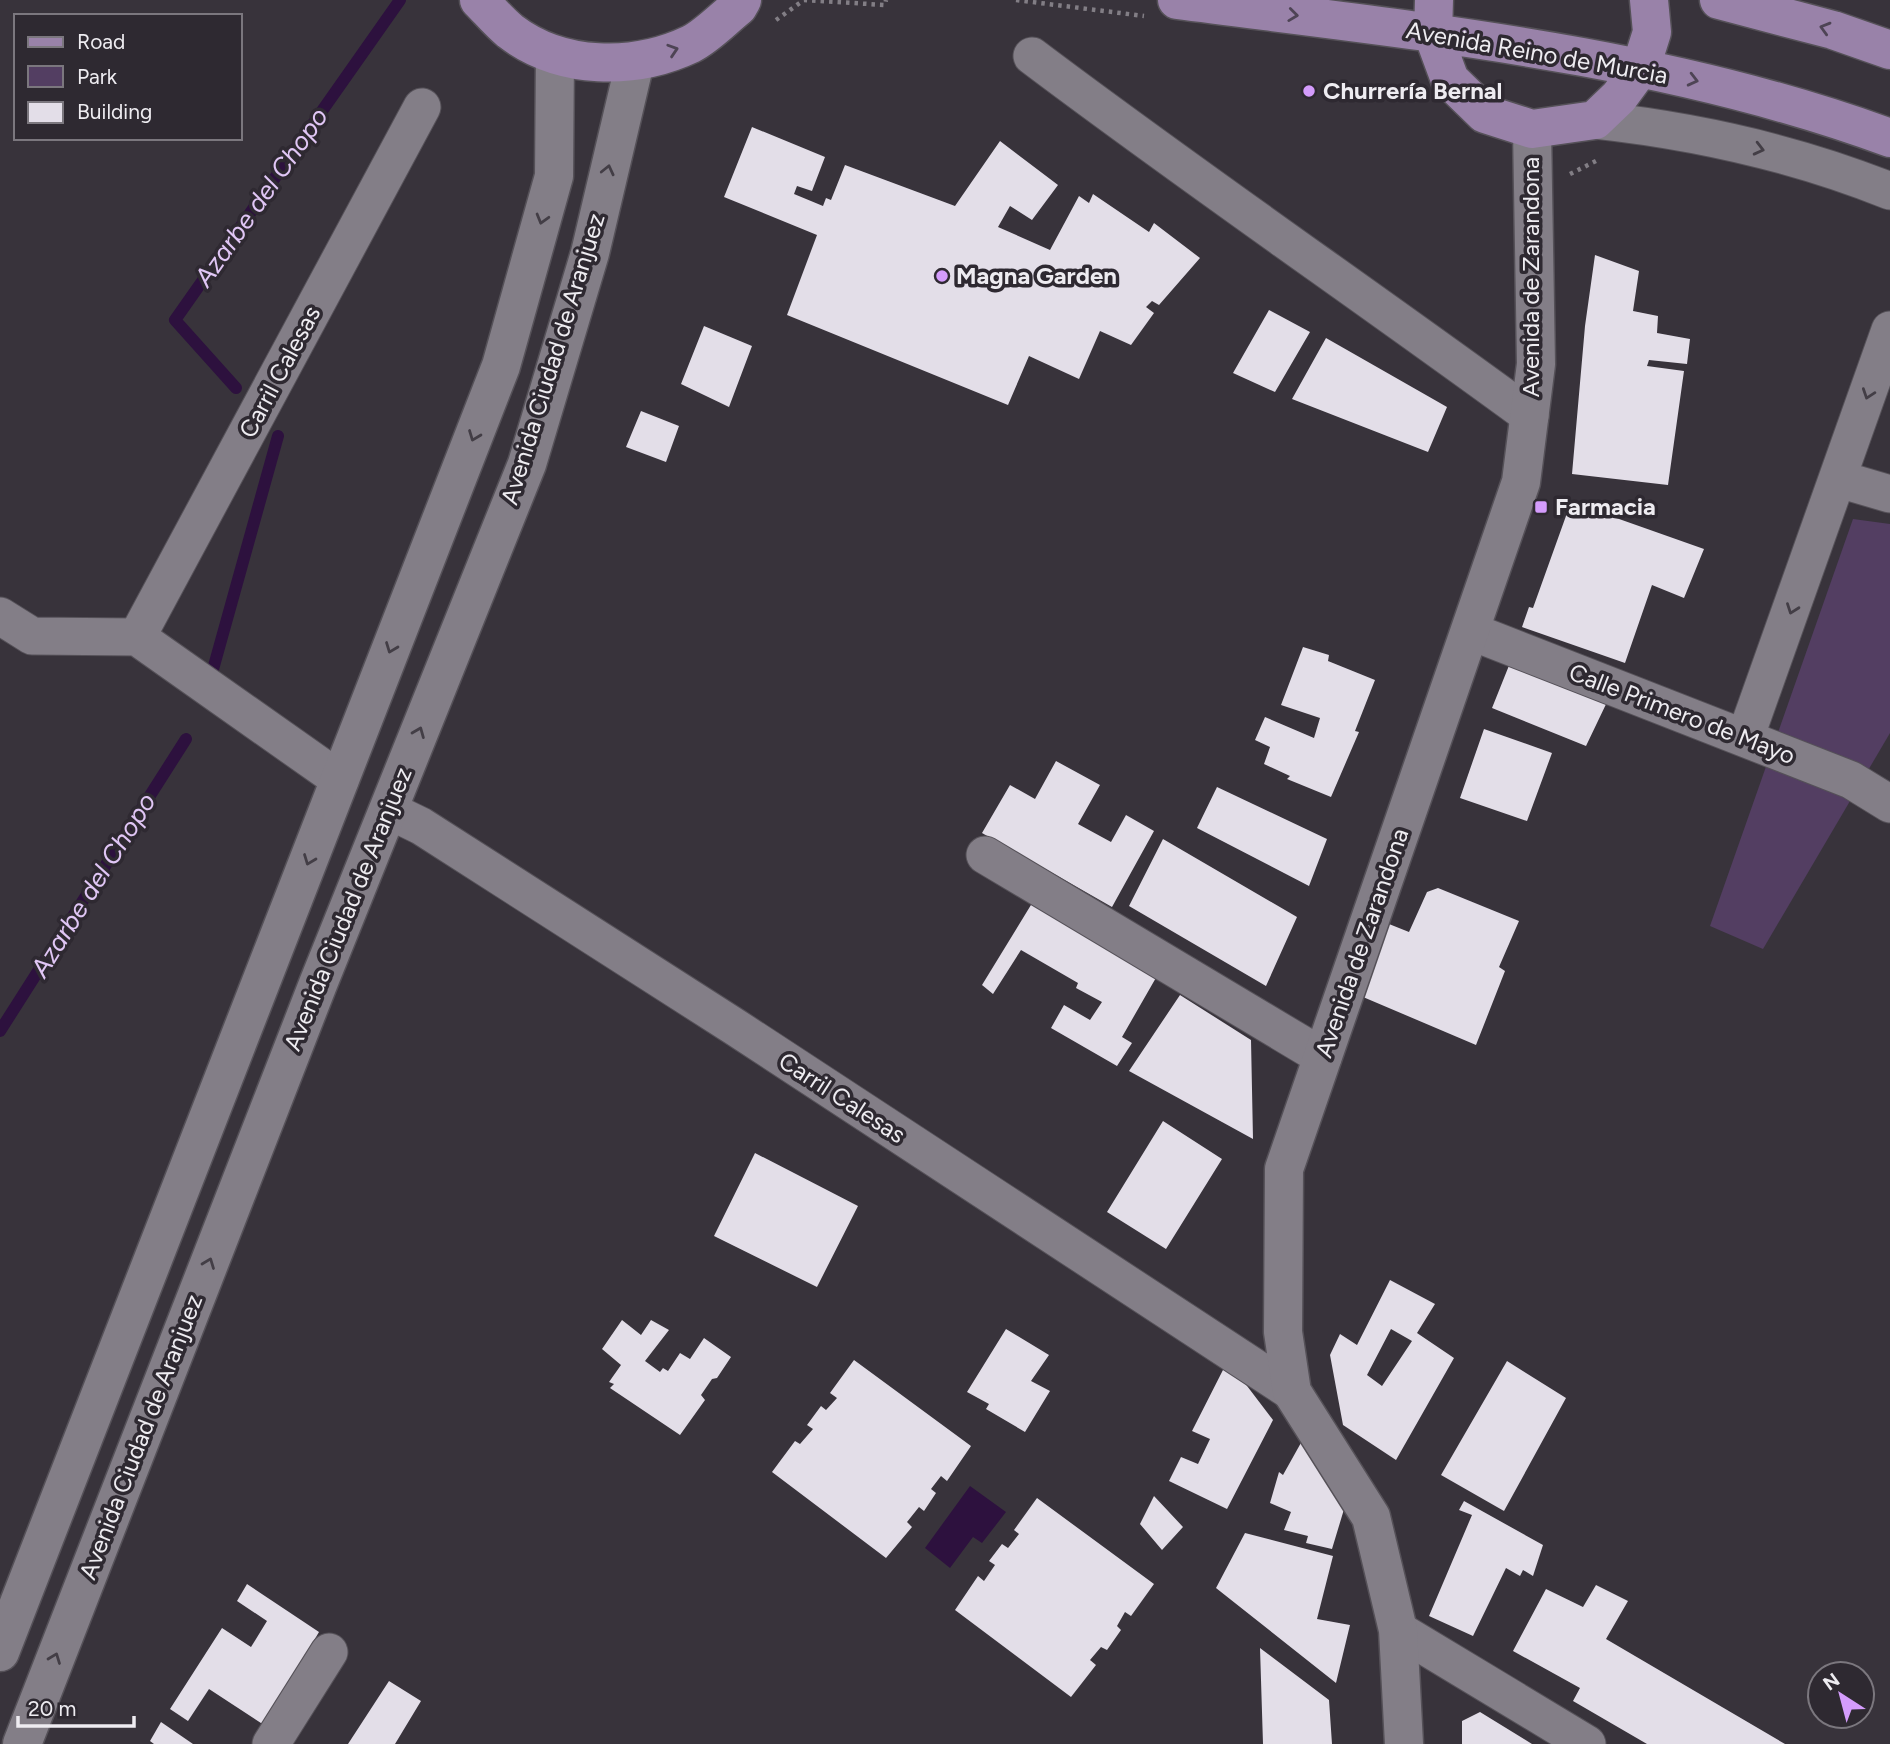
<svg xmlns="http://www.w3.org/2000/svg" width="1890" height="1744" font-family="Figtree,sans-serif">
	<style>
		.green { fill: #533e62 }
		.water { fill: #2d113e }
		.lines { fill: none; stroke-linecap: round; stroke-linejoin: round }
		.stream { stroke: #2d113e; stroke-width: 12 }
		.building { fill: #e3dee8; fill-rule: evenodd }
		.street-casing { stroke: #555158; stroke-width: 39 }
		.secondary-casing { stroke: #555158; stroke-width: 41 }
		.primary-casing { stroke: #555158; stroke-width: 41 }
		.path { stroke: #827e85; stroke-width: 4.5; stroke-dasharray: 3.5 5; stroke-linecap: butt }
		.street { stroke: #837e87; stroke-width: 37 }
		.secondary { stroke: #837e87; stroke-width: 38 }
		.primary { stroke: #9982a9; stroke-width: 38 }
		.oneway { stroke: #4e4455 }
		.oneway2 { stroke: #433e46 }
		.poi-dot { fill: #d49cfc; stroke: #2e2931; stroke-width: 2.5 }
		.labels { text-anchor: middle; stroke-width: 7; stroke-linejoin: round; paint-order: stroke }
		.street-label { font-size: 24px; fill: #eeecf1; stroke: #2e2931 }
		.poi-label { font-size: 24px; font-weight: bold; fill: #eeecf1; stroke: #2e2931; text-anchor: start }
		.water-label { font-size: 26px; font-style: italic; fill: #e0c6f5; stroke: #2e2931 }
	</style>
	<rect width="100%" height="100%" fill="#38333b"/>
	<!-- green -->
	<path class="green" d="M1853,519L1890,524V733L1763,949L1710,926Z"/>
	<!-- water -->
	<path class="water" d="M970,1486L1006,1512L982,1543L973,1537L950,1568L925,1548Z"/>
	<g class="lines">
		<!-- stream -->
		<path class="stream" d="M236,388L175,320L400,0
			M212,673L278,436
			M0,1031L186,739"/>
	</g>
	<!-- building -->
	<path class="building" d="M752,127L825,157L812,191L797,186L794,194L823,206L826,198L831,200L845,165L955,206L1000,141L1058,185L1032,220L1010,206L998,227L1050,250L1079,196L1089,203L1093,194L1149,232L1154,223L1200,258L1159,305L1152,301L1146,307L1154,313L1131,345L1100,331L1079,379L1029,356L1008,405L787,315L817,235L724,197Z
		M1595,255L1639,271L1633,311L1658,316L1657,333L1690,339L1687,364L1649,360L1647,366L1684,371L1668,485L1572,474L1585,326Z
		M1269,310L1310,332L1275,392L1233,373Z
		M704,326L752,346L729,407L681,384Z
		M1326,338L1447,407L1428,452L1292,399Z
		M641,411L679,426L666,462L626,447Z
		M1571,502L1704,549L1684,598L1652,585L1625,663L1522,627L1529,607L1533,608Z
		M1303,647L1329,655L1328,661L1375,680L1355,731L1359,732L1331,797L1287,779L1290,776L1264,764L1270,747L1255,740L1265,717L1314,738L1320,718L1281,705Z
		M1510,663L1608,700L1586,746L1492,708Z
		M1484,729L1552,753L1527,821L1460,798Z
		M1056,761L1100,785L1078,824L1111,842L1126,815L1154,831L1112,907L982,833L1010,785L1035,799Z
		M1217,787L1327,839L1309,886L1197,828Z
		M1163,839L1297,917L1266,986L1129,906Z
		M1438,888L1519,921L1499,967L1505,971L1476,1045L1363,997L1389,924L1409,932L1427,892Z
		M1034,900L1161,969L1122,1037L1132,1043L1117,1066L1051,1028L1064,1005L1090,1020L1102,1002L1076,988L1078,983L1021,950L993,994L982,985Z
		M1180,995L1251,1040L1253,1139L1129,1071Z
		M1163,1121L1222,1159L1166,1249L1107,1212Z
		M755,1153L858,1206L817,1287L714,1236Z
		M1390,1280L1435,1304L1417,1333L1454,1358L1396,1460L1343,1425L1330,1355L1340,1334L1357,1345ZM1391,1329L1412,1341L1382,1386L1367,1375Z
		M622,1320L641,1335L651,1320L669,1330L645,1361L660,1372L663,1368L668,1371L680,1353L690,1359L704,1338L731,1357L717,1378L712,1379L701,1395L705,1400L680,1435L610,1388L614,1384L609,1382L621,1365L602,1349Z
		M1006,1329L1049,1355L1031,1381L1050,1391L1025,1432L986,1409L989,1404L967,1392Z
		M854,1360L971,1446L947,1481L941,1476L931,1489L936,1493L924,1511L919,1507L907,1522L912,1527L886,1558L772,1472L795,1441L800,1444L813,1429L807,1425L821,1406L826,1410L837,1398L830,1393Z
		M1507,1361L1566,1398L1504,1511L1441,1475Z
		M1225,1366L1241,1378L1273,1420L1227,1509L1169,1481L1181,1457L1198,1464L1210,1439L1192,1431Z
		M1302,1441L1318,1454L1323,1478L1345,1506L1332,1549L1306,1543L1308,1536L1284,1530L1291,1512L1270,1503L1279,1472L1283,1475Z
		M1154,1496L1183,1527L1162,1550L1140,1524Z
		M1037,1498L1154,1584L1131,1616L1125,1612L1117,1626L1121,1630L1107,1650L1101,1647L1090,1660L1096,1665L1071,1697L955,1610L978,1576L984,1581L995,1565L989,1561L1002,1544L1008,1548L1019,1534L1014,1530Z
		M1464,1501L1543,1545L1533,1576L1523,1570L1520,1576L1506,1568L1473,1636L1429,1616L1472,1515L1459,1510Z
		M1245,1533L1333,1556L1317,1619L1350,1625L1336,1683L1216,1588Z
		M247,1584L319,1632L264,1725L209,1689L188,1721L170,1709L222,1628L251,1647L267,1621L237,1601Z
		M1596,1585L1628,1601L1606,1639L1785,1744H1647L1573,1701L1580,1688L1513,1651L1546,1589L1583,1607Z
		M1260,1648L1329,1700L1332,1744H1263Z
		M389,1681L421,1701L395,1744H348Z
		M1480,1712L1532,1744H1462V1721Z
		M161,1722L193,1744H154L150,1741Z"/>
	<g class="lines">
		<defs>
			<path id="street" d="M1032,56C1195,179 1365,295 1530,416
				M1595,120C1696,131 1795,153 1890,191
				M1839,479L1890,494
				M0,616L32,636L137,637L340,780
				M1470,631L1851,780L1890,804
				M137,637L422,107
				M1745,738L1890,330
				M388,810L421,826L735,1027L1292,1392
				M985,855L1323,1057
				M1398,1630L1587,1744
				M271,1744L329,1652"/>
			<path id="secondary" d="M0,1652L501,366L554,176L555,55
				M22,1744L318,984L527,464L590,253L635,62
				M1404,1744L1398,1630L1371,1517L1292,1392L1283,1332L1284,1169L1521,482L1536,364L1532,129"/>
			<path id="primary" d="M479,0C489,10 499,22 510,31C561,70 634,71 691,44C707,36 723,19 738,7L742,0
				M1177,0C1416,31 1662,54 1890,138
				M1434,0L1433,34L1450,80L1485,114L1532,129L1595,120L1619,97L1641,67L1652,32L1649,0
				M1719,0L1833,30L1890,50"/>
		</defs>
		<!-- street casing -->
		<use href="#street" class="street-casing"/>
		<!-- secondary casing -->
		<use href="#secondary" class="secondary-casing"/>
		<!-- primary casing -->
		<use href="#primary" class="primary-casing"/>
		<!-- path -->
		<path class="path" d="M1016,0L1144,16
			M776,20L804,0L885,5L886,0
			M1570,174L1596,161"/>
		<!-- street -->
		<use href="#street" class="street"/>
		<!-- secondary -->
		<use href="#secondary" class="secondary"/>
		<!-- primary -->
		<use href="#primary" class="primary"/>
	</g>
	<!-- one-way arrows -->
	<defs><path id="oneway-chevron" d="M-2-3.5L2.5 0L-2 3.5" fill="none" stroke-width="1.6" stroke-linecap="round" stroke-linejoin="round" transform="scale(1.75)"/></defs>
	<g class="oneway">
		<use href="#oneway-chevron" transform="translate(1293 15) rotate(7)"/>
		<use href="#oneway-chevron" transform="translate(1825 28) rotate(-164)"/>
		<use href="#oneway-chevron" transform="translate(673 50) rotate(-18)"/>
		<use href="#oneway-chevron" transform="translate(1693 80) rotate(14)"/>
	</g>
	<g class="oneway2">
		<use href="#oneway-chevron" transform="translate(1759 149) rotate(14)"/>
		<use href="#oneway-chevron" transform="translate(608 170) rotate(-77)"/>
		<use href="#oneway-chevron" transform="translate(542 219) rotate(106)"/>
		<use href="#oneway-chevron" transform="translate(1868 394) rotate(109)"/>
		<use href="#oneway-chevron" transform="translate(474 436) rotate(111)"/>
		<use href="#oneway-chevron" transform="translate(1792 609) rotate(110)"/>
		<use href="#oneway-chevron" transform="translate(391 648) rotate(111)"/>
		<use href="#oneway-chevron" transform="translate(419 732) rotate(-68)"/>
		<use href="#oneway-chevron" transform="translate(309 860) rotate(111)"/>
		<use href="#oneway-chevron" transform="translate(209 1263) rotate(-69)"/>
		<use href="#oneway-chevron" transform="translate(55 1658) rotate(-69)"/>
	</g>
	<!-- markers -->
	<g class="poi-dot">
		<circle cx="1309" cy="91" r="7"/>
		<circle cx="942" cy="276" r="7"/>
		<rect x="1534" y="500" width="14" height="14" rx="3.5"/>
	</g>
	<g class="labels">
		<!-- street labels -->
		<g class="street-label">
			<text transform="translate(1537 53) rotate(10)" y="8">Avenida Reino de Murcia</text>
			<text transform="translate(1531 277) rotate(-90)" y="8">Avenida de Zarandona</text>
			<text transform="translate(553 359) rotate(-73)" y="8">Avenida Ciudad de Aranjuez</text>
			<text transform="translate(280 372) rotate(-62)" y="8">Carril Calesas</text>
			<text transform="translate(1682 714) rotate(21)" y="8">Calle Primero de Mayo</text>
			<text transform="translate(348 909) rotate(-68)" y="8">Avenida Ciudad de Aranjuez</text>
			<text transform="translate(1362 943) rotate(-71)" y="8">Avenida de Zarandona</text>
			<text transform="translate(842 1098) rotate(33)" y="8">Carril Calesas</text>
			<text transform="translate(141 1437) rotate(-69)" y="8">Avenida Ciudad de Aranjuez</text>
		</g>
		<!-- poi labels -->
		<g class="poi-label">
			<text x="1323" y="99">Churrería Bernal</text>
			<text x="956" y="284">Magna Garden</text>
			<text x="1555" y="515">Farmacia</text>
		</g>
		<!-- water labels -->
		<g class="water-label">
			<text transform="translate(261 197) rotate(-55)" y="9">Azarbe del Chopo</text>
			<text transform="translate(93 885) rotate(-58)" y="9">Azarbe del Chopo</text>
		</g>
	</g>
	<!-- legend -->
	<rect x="14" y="14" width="228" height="126" fill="#2e2931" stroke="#7b777e" stroke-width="2"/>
	<rect x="28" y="37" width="35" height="10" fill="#9982a9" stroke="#7b777e" stroke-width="2"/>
	<text x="77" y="49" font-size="21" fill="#eeecf1">Road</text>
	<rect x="28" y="66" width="35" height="21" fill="#533e62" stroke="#7b777e" stroke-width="2"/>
	<text x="77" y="84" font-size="21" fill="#eeecf1">Park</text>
	<rect x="28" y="102" width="35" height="21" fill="#e3dee8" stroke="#7b777e" stroke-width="2"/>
	<text x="77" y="119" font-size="21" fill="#eeecf1">Building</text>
	<!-- north arrow -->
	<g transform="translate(1841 1695) rotate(324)"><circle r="33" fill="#2e2931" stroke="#7b777e" stroke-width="2"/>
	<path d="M0-5L12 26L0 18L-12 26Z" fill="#d49cfc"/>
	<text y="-10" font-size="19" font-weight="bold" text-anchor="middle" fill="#eeecf1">N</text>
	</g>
	<!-- scale -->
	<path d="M18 1716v10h116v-10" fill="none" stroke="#eeecf1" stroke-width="3.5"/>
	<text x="28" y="1716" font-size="21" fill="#eeecf1" stroke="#2e2931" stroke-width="5" paint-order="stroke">20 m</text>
</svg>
